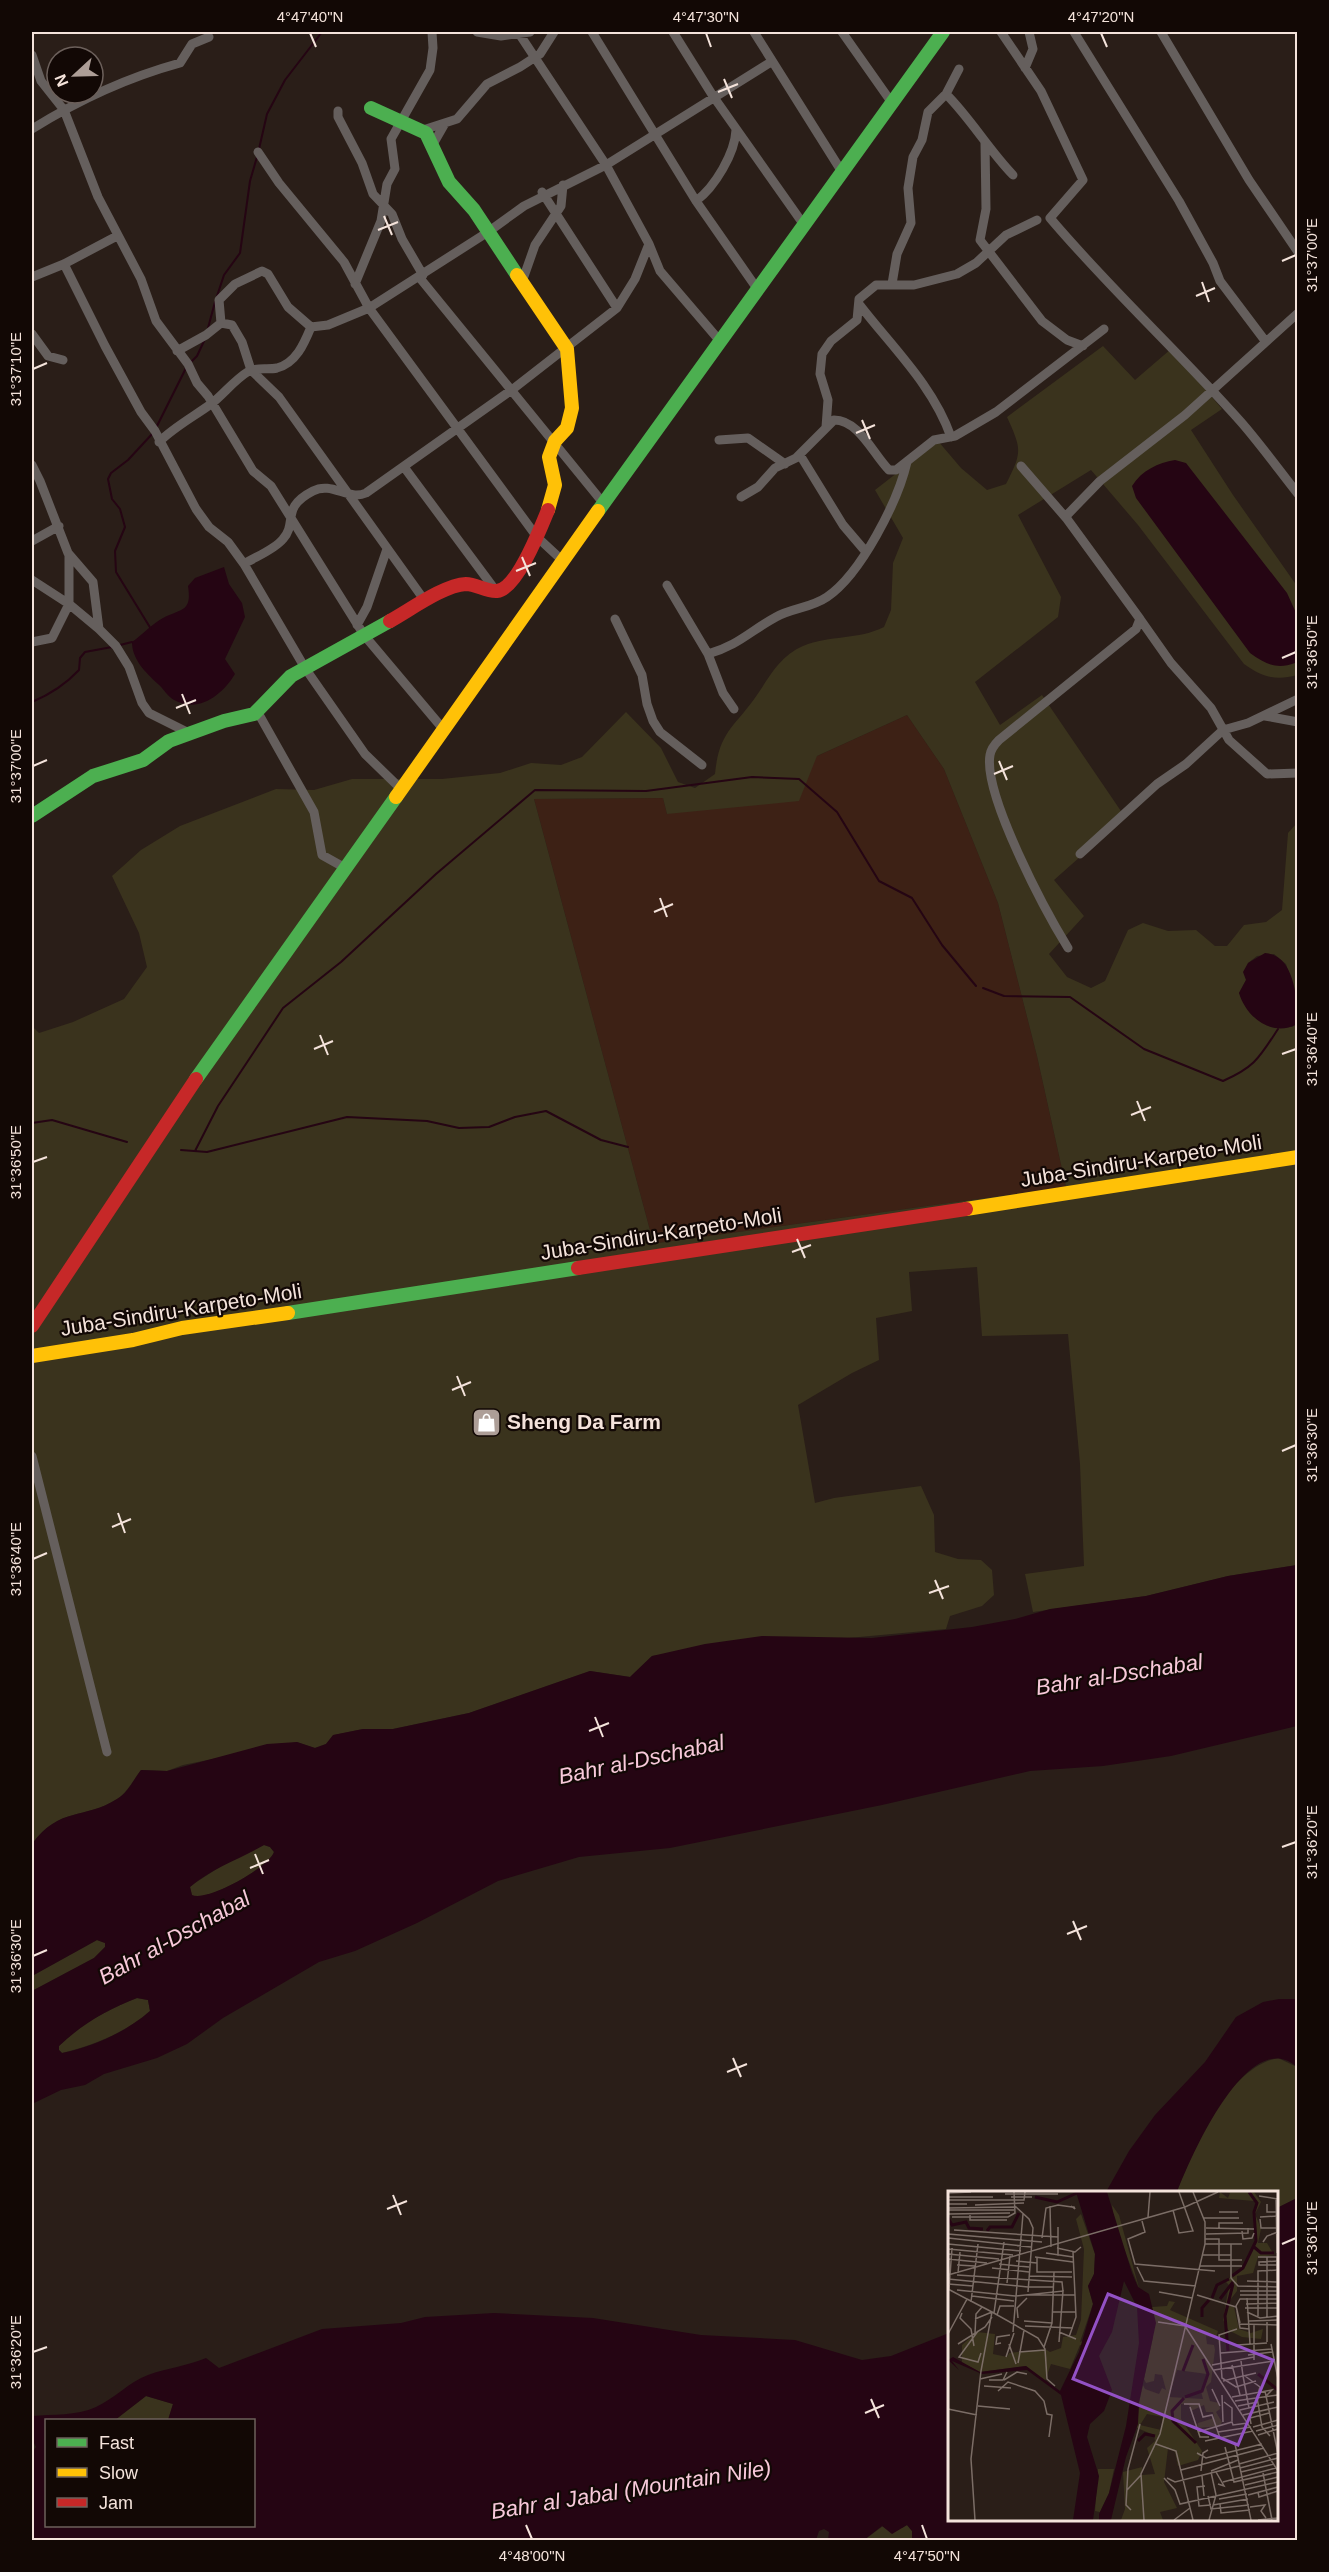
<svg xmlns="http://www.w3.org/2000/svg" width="1329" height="2572" font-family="Arial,sans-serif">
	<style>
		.built { fill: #3d2115 }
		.green { fill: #3a331d; fill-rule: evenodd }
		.water { fill: #250513; fill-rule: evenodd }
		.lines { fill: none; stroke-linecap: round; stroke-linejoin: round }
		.stream { stroke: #250513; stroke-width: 2 }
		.street { stroke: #655f5d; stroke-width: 9 }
		.fast { stroke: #4caf50; stroke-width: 14 }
		.slow { stroke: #ffc107; stroke-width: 14 }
		.jam { stroke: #c62828; stroke-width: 14 }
		.ticks { fill: none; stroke: #f4e3db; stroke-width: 2 }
		.labels { text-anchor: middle; stroke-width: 4.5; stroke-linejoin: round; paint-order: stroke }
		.street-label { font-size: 21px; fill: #f4e3db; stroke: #120805 }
		.poi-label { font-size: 21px; font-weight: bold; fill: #f4e3db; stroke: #120805; text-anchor: start }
		.water-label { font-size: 22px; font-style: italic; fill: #f8c9da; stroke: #120805 }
		.inset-river { fill: none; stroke: #250513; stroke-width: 3 }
		.inset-road { fill: none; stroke: #7b6d66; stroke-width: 1.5 }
		.view { fill: #9351c5; fill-opacity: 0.15; stroke: #9351c5; stroke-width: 3 }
		.inset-edge { fill: none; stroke: #f4e3db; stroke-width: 3 }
		.neatline { fill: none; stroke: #f4e3db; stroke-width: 2 }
		.ticks-label { font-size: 15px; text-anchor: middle; fill: #f4e3db }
	</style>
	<rect width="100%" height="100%" fill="#2a1e18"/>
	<!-- built -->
	<path class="built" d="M907,715L944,769L998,903L1037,1056L1066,1187L658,1243L651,1234L534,799L663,798L667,814L817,756Z"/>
	<!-- green -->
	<path class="green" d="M1103,346L1135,380L1171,349L1222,409L1191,430L1233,495L1297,586V675C1276,681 1262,677 1244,664L1138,525L1091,470L1018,515L1061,597L1058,617L975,682L1000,725L1042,695L1125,817L1054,880L1084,916L1049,954L1067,977L1091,988L1105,981L1128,930L1143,923L1168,931L1196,930L1215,946H1227L1244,925L1266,922L1282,910L1288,833L1297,823V999L1286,964L1274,954L1257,956L1248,963L1246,980L1239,993L1269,1026L1292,1027L1297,1024V1565L1228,1576L1146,1596L1033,1612L1025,1574L1084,1566L1080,1464L1068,1334L982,1336L977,1267L909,1272L912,1311L876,1318L879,1360L852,1373L798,1405L815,1503L834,1498L921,1486L934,1515L935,1552L958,1559L981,1560L992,1570L994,1595L982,1606L950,1616L946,1629L652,1656L630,1677L590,1671L469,1713L393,1729H363L334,1735L326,1744L315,1748L297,1742L183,1765L167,1771L141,1770C134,1779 127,1793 117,1799C84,1820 60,1806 32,1844V1026L39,1033L73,1022L124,999L147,967L139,933L112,876L141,850L180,826L276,789L314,790L352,779H442L500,773L531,763L561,765L582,757L626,712L661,748L678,782L695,788L715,774C719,731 735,727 757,695C770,676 780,656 803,646C830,635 858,640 884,627L891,610L893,563L903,538L875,490L938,441L961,468L987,490L1006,484C1022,452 1022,450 1007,417ZM907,715L944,769L998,903L1037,1056L1066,1187L658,1243L651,1234L534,799L663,798L667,814L799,801L817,756Z
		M264,1845L270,1847L274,1852C269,1867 208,1902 192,1896L190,1887L195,1883L229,1861Z
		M97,1940L105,1943V1947L94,1958L32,1991V1976Z
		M137,1998L148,2000L150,2011C125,2033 94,2045 62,2053L59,2050V2046C82,2024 108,2009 137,1998Z
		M1278,2058L1297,2067V2198L1277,2208L1276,2192H1177C1195,2147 1226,2069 1278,2058Z
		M146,2396L173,2404L168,2420H115Z
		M907,2525L912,2531V2540H864L883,2526L902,2528Z"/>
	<!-- water -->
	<path class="water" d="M1175,460L1186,463L1287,593L1297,615L1295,663C1277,670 1265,664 1250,653L1136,498L1132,486C1142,470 1158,463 1175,460Z
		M224,567L229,584L242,603L245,617L225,659L235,674C223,694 199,714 174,700C168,697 163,688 158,684C145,672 132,659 132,642C142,635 153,623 163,618C182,608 192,612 188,586L195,578Z
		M1265,953C1295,955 1298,1001 1297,1024C1272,1038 1246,1017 1239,993L1246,980L1243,972L1248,963Z
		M1297,1565V1726L1171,1756L1103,1766L1030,1771L882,1805L670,1848L579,1857L498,1881L417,1923L355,1951L319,1962L223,2018L187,2044L157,2058L104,2074L85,2085L61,2090L32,2104V1991L94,1958L105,1947V1943L97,1940L32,1976V1844C60,1806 84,1820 117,1799C127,1794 134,1779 141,1770L167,1771L267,1744L297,1742L315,1748L326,1744L333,1735L363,1729H393L469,1713L590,1671L630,1677L652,1656L705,1644L762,1636L872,1638L972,1627L1015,1619L1050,1609L1146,1596L1228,1576ZM264,1845L270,1847L274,1852C269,1867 208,1902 192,1895L190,1887C212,1868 240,1859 264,1845ZM137,1998L148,2000L150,2011C126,2032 93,2047 62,2053L59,2050V2046C82,2024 108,2009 137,1998Z
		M1279,1999H1297V2067C1248,2023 1189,2161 1177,2192H1106L1129,2151L1155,2115L1205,2062L1236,2017L1263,2002Z
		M1297,2198V2540H912V2531L907,2525L892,2534L882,2526L864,2540H828L829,2532L824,2529L819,2531L816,2540H32V2453L36,2447L32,2439V2416C53,2414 76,2416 96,2407C114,2399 129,2382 148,2375C167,2368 187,2366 206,2358L219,2368L322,2329L401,2323L425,2317L494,2313L593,2318L701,2335L795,2340L862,2360L891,2356L949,2333L950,2520H1276L1277,2208ZM146,2396L173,2404L168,2420H254V2526H46V2420H115Z"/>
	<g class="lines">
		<!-- stream -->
		<path class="stream" d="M259,149L267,114L285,80L322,32
			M217,296L224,275L240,253L250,181L257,157
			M208,328L215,302
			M191,362L197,356L205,339
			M156,428L187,366
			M151,629L116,572L115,551L125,527L120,509L112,499L108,479L111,473L128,460L153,433
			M120,645L132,642
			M32,702C51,694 65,685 79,670L80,658L85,652L112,647
			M983,988L1004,996L1070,997L1144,1049L1223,1081C1255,1067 1259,1058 1278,1029
			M32,1123L52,1120L127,1142
			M181,1150L207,1152L347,1117L427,1121L459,1128L489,1127L515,1117L546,1111L601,1140L628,1147
			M195,1151L218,1106L283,1008L341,962L436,874L535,790L646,791L752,777L799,779L837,812L879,881L912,898L942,945L976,986"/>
		<!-- street -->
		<path class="street" d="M477,32L501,36L530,32
			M518,32L606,165L649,244L660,271L719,340
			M592,32L696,201L758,290
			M673,32L713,96L804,225
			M754,32L842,172
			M842,32L892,103
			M1001,32L1041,91L1083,180L1050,218C1110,289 1179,352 1241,422C1261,445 1279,470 1298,494
			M1074,32L1179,201L1213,263L1220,281L1266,342
			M1161,32L1249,180L1298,252
			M32,55L41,81L64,110L98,197L141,279L156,321L188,364L197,383L208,396L253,471L271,486L364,635L444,730
			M1025,68L1033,49L1029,32
			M946,94C971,119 988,149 1013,175
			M338,111V117L362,163L373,194L392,214L402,239L423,275
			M32,129C77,101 129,77 180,63L192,44L209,37
			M423,130L457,119L487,84L520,67L540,54L554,32
			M985,143L986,209L980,240L1042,321L1067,340L1083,346
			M432,146L444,125
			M258,152L279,183L344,262L369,308L488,232L524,206L606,165L771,62
			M542,192L617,308
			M696,201C715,187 735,153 736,130
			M64,264L105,346L141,412L155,431L196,509L209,527L228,542L244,564L305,668L365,754L402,790
			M32,277L64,264L117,236
			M419,277L604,504
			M522,282L535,245L561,206L563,185
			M355,284L381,221L387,184L395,169L391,139L430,70L433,48L432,32
			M892,284L897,254L911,223L908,188L913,157L922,140L928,112L946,94L959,69
			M859,304C891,346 933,385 951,437
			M221,323L219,300L235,284L262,271L268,274L288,307L311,327
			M32,334L48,356L63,360
			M177,351L206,335L221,323L232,325L242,342L251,370L279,397L425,601
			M826,427L828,400L820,374L822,354L831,341L857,320L859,299L876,285H914L957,274L976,263L1006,235L1037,220
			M719,440L748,438L785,464
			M159,442C174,427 193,417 211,404C224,394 234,380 249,371C257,367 268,370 277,368C296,363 304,344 311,327L328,325L369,308L537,537L564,562
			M800,455L843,525L866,552
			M32,465L40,481L68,553L93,582L99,629L116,646L129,667L142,703L149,713L189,733
			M1021,466L1067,519
			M404,467L496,591
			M741,497L758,487L775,468L796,458L834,420C859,420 873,454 889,470H896L934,440L955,436L996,412L1104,329
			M32,541L59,526
			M244,564C255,557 274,550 283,539C298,522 280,508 313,491C332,481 348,501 366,493L513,389L617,308L635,279L649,244
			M32,580L69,604L99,629
			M667,585L708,654L723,693L734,709
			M615,619L642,675L647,704L653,721L660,732L702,765
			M1140,619L1171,663L1211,708L1229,740L1267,774L1298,773
			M357,625L367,607L387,549
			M32,642L52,638L69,604V555
			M708,654C739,645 750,631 776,617C792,608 811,608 827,597C861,574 898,501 907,462
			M257,711L314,812L322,855L347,869
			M1265,716L1298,722
			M1080,854L1157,784L1186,764L1223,730L1248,723L1298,699
			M1068,948C1046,912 983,795 990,755C991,749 995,744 999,740L1136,629L1140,619L1067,519V515L1100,481L1185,415L1298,313
			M32,1456L107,1752"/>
		<!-- fast -->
		<path class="fast" d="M371,108L426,133L449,182L474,210L517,275
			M598,511L943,32
			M32,816L93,776L143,760L169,741L224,721L254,714L291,676L390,621
			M196,1079L396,797
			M288,1313L578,1268"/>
		<!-- slow -->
		<path class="slow" d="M517,275L567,349L572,408L567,428L555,441L549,457L555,485L548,510
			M396,797L598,511
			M966,1209L1298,1157
			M32,1356L133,1340L182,1328L288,1313"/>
		<!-- jam -->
		<path class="jam" d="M390,621C410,610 444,585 466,584C476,584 487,592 497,591C517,589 541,527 548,510
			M578,1268L966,1209
			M32,1326L196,1079"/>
	</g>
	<!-- ticks -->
	<path class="ticks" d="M310,33L316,47M706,33L711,47M1101,33L1107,47M724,79L732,98M718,92L738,84M384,216L392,235M378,230L398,222M1282,261L1296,255M1202,282L1209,302M1196,296L1215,288M33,369L47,363M862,420L870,439M856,433L875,425M522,557L530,576M516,571L536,563M1282,658L1296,652M182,694L190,714M176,708L196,700M999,761L1007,780M33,766L47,760M994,774L1013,766M660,898L667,917M654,912L673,904M320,1035L328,1055M314,1049L333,1041M1282,1054L1296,1049M1137,1101L1145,1121M1131,1115L1151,1107M33,1162L47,1157M797,1239L805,1258M792,1252L811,1245M457,1376L465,1396M452,1390L471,1382M1282,1451L1296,1445M118,1513L125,1533M112,1527L131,1519M33,1559L47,1553M935,1580L943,1599M929,1593L949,1586M595,1717L603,1737M589,1731L609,1723M1282,1847L1296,1842M255,1854L263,1874M250,1868L269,1860M1073,1921L1081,1940M1067,1934L1087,1926M33,1956L47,1950M733,2058L741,2077M727,2072L747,2064M393,2195L401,2215M387,2209L407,2201M1282,2244L1296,2238M33,2352L47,2347M871,2399L879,2418M865,2413L884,2405M526,2525L532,2539M922,2525L927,2539"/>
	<!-- icons -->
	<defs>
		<symbol id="shop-square" viewBox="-11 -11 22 22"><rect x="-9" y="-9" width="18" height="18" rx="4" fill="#ad9e97" stroke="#120805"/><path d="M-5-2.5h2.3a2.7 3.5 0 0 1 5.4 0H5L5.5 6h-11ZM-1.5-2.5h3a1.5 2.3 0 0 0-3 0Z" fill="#fff"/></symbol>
	</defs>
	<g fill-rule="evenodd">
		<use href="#shop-square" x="470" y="1406" width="33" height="33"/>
	</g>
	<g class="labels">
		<!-- street labels -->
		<g class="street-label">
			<text transform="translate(1141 1161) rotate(-9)" y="7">Juba-Sindiru-Karpeto-Moli</text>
			<text transform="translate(661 1234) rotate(-9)" y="7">Juba-Sindiru-Karpeto-Moli</text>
			<text transform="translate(181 1310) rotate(-9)" y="7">Juba-Sindiru-Karpeto-Moli</text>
		</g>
		<!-- poi labels -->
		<g class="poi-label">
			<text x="507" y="1429">Sheng Da Farm</text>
		</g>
		<!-- water labels -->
		<g class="water-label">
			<text transform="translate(1119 1674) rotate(-9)" y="8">Bahr al-Dschabal</text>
			<text transform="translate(641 1759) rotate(-12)" y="8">Bahr al-Dschabal</text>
			<text transform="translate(174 1937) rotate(-29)" y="8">Bahr al-Dschabal</text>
			<text transform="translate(631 2489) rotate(-9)" y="8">Bahr al Jabal (Mountain Nile)</text>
		</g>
	</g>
	<!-- overview -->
	<g transform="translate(948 2191)">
		<rect width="330" height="330" fill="#2a1e18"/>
		<path d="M272,1L280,7L282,2L277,1H306L313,11L307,23L313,38L310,52H319L326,64L310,66L305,82L289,85V100L279,113L286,116L291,138L303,142L315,138L313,148L294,146L280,139L275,129L281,94L277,90L292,80L307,51L305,25L309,14L306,10L271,7ZM164,14L171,24L191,97L166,31ZM133,23L147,63L146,83L140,95L145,113L132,151L137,149V154H132L122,178L103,173L97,190L78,175L32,181L14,172V154L29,141L47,143L45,163L59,166L61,162L97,158L102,161L113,157L115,146L128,144L133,129L136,58L128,28ZM221,110L227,111L222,119L270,140L268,147L258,145L259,153L266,154L267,159L263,191L258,196L262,210L271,212L272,218L268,221L274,231L272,235L249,237L250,232L266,227L265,221H258L256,214L243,220L241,214L233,213V228L254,260L250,269L230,275L227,261L220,257L216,291L229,317L212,321L215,329H173L177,318L175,281L194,276V284L207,283L199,257L207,250L206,244L189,237L191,212L195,194L197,198L211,203L214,197L218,199L214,184L207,183L206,190L198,192L196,188L205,146L204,116L219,115ZM229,179L259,183L253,200L255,208L221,206ZM199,223L215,226L213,239L192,234ZM150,278H166L161,302L152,321L147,320Z" fill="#3a331d" fill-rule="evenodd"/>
		<path d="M128,1H159L184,82L190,96L201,103L208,132L191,211L190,233L178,266L163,329H151V323L161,302L178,235L191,152L189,116L176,90L164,141L151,165L164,199L156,220L142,233L139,246L151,285L145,329H125L132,282L113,204L79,179L34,183L4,170L11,179L0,169L5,166L32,181L78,175L112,200L131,161L145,113L140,95L146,83L147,63Z" fill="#250513"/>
		<path class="inset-river" d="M87,6L109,11L129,2M0,27L4,34L18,31L21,37L35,38M39,40L42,36H64L71,22M306,56L313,62H326M284,85L295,77L308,50L306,21L309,12L301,1M264,107L269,94L281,88M272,108L285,91M254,126V117L261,109M280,160L277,125L285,93M235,180L245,154M310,183L330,199M237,206L254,200L260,183L255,168M236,207L224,220L225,230L248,252M190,250L197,243L207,245"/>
		<path class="inset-road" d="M0,2L23,1M57,3H110M311,5L330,8M0,6H45M63,6H84M328,8L329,62M0,9H76L77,1M0,13H19M319,13V21H330M27,14L76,12M102,15L103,56M0,17L68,16L81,28L85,37L80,101M0,19H66M225,19L231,42L245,40L231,1M271,21H290M1,23L62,22M22,24V29H59M4,26H60L67,22L66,1M200,26L202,1M312,26L330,25M255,27H291M312,28L313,37H329M194,30L197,41L180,48L187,73L267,80M258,37L306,38M271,37V32H295M6,39L110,46M294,40L295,48L304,47L306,42M0,43L94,51M258,43L300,42V37M0,47L83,56M94,47L98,17L110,14L124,16H126L127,18L123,15M257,48H271V69H294M315,51L319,45L330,41M0,53L73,60M257,53H294M283,53V87L290,95L330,96M109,57L127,61L133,56M0,58L65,64M125,61L127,104M98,62L125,66M0,63L51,68M255,64H283M110,65V36M87,66L125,71M310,66H330M329,66L330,144M89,67V81H124M0,68L39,72M68,70L89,72M330,70L311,71V74H330M51,73L81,76M9,74L27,75M252,75H294M189,76L196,90L248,95M44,77L81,81M10,82L12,61M0,84L237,16L270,1M9,84L114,91L115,100M81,85L124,86M0,88L80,96M299,90L329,91M59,92L62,65M0,93L25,95M80,96H106M0,98L19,108L0,143M1,98L4,57M9,99L67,105L115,100L111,151M292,100H330M211,101L244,107M78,104H127L128,126L121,146M249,104L288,116M292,104H330M24,105L66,110M299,107L302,153M19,108L44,121L33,180L23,268L27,329M23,111L30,53M298,113L330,112M297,117H330M289,120L292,137L301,138M44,121L90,147L97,158L99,188L107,195M105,121H128M299,121L312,127L330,125M14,122L12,127L23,138L26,155M46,122L56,51M49,124L52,115H66M310,125V80L330,79M70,127L69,117L79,107M319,127V66M27,128L44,121M76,130L104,132M301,130L329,129M210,131L237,135M292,132L288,115L292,108H330M291,133L330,134M306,134V169M77,135L125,137M237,135L330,280M289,138L271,144L274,187L288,196L308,190M30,140L11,166L30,171L33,162M65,141L75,23M111,141L128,148M27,142L28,123L34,116M319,151V131M53,152L48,153L49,146L62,144M10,153L37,136L44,126M61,153L68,173M323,153L330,188M289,154L319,152M96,156L104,132L106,81M71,161L97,159M273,162L324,158M300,164L324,161M58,166L66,142M70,172L76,139M264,174L306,166M284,174L292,204M266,179L326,170M297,185L312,196L309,206L314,236L322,245M32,188L54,183M41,189H55L59,181M56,189L69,181L79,183M275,190L295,185L293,170M36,195L63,197M264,198L272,215M50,200L60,191L87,200L96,210L99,223L104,224L101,246M317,200L330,263M274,204L275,231M284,206L324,199L318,205M287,210L330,204M276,211L284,217V230M236,213H251L255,226L264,224L272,247M30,215L62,218M290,215L310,211M242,216L252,246H261M301,217L295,185L308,182M0,218L29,224M292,219L326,211M295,224L330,216M303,233L302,227L321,222M305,236L330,229M308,240L330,234M250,241L284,231L285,234L300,232M270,241L303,236M310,244L330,238M257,250L305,240M208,253L228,260L245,329M287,253L303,329M277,256L286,291L330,281M249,262L258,267L314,253M291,273L330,262M292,277L330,267M233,279L316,257M253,280L255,262L260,259M263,280L290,269M263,281L268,304M268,281L276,295L270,293M293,281L326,273M315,282L324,329M254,285L256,305M216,287L227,299L232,313L330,291M219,287L227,291L291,275M275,291L328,277M297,294L330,286M257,295L249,296L251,315L263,314M179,299L193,284M310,301L311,306L330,300M300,304L330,296M260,305L263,318L301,314M271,308L299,303M272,313L273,322L302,319M265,314L300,308M302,316L317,314L313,320L318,327M183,319L178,314L180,278L192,233M196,329L193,283L212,243L257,53V31L245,1M226,329L242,317M261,329L268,304M310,329L330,327"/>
		<path class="view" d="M160,103L325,169L290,254L125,188Z"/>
		<rect width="330" height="330" class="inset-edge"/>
	</g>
	<!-- border -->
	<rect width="1329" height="2572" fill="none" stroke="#120805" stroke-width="66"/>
	<!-- legend -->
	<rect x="45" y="2419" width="210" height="108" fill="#120805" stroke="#6c605b" stroke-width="1.5"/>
	<rect x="57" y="2438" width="30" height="9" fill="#4caf50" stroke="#6c605b" stroke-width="1.5"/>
	<text x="99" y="2449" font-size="18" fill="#f4e3db">Fast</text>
	<rect x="57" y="2468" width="30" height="9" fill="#ffc107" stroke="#6c605b" stroke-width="1.5"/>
	<text x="99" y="2479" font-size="18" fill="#f4e3db">Slow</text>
	<rect x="57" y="2498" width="30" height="9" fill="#c62828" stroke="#6c605b" stroke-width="1.5"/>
	<text x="99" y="2509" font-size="18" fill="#f4e3db">Jam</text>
	<!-- north arrow -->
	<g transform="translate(75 75) rotate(248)"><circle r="28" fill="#120805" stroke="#6c605b" stroke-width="1.5"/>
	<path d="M0-4.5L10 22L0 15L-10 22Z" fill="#ad9e97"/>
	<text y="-9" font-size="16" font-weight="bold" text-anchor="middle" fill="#f4e3db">N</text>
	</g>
	<rect x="33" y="33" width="1263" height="2506" class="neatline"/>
	<g class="ticks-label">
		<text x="310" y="22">4°47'40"N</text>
		<text x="706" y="22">4°47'30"N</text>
		<text x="1101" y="22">4°47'20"N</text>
		<text transform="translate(1312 255) rotate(-90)" y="5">31°37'00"E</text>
		<text transform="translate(16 369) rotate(-90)" y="5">31°37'10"E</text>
		<text transform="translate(1312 652) rotate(-90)" y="5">31°36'50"E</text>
		<text transform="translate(16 766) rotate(-90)" y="5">31°37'00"E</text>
		<text transform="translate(1312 1049) rotate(-90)" y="5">31°36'40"E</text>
		<text transform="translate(16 1162) rotate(-90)" y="5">31°36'50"E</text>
		<text transform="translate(1312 1445) rotate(-90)" y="5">31°36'30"E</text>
		<text transform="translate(16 1559) rotate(-90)" y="5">31°36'40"E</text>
		<text transform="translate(1312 1842) rotate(-90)" y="5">31°36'20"E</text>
		<text transform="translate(16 1956) rotate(-90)" y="5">31°36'30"E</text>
		<text transform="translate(1312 2238) rotate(-90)" y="5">31°36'10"E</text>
		<text transform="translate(16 2352) rotate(-90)" y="5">31°36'20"E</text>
		<text x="532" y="2561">4°48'00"N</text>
		<text x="927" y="2561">4°47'50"N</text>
	</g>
</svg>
